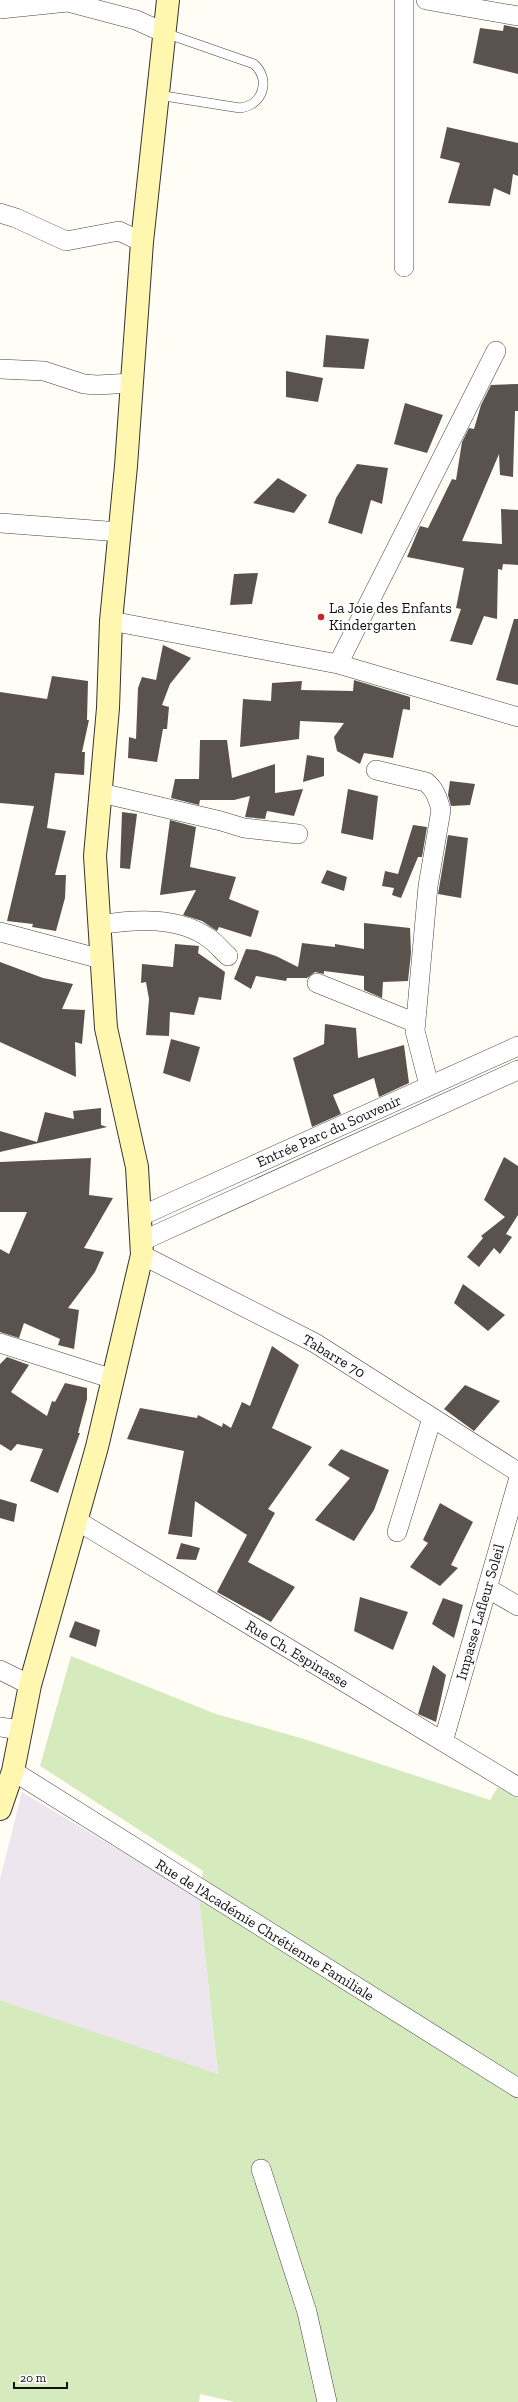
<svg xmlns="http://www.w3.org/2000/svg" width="518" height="2402" font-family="'Zilla Slab',serif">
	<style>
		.industrial { fill: #eee6ef }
		.green { fill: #d5ebbd }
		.building { fill: #5a524d }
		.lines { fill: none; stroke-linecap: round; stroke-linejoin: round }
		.service-casing { stroke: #444; stroke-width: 10 }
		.minor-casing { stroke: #444; stroke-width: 20 }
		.secondary-casing { stroke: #333; stroke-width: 24 }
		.service { stroke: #fff; stroke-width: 9 }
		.minor { stroke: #fff; stroke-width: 19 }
		.secondary { stroke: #fff6b0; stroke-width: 22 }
		.poi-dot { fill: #c4262e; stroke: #fff; stroke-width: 1.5 }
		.labels { text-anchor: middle; stroke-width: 4; stroke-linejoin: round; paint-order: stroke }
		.poi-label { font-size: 15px; fill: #111; stroke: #fff; text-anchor: start }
		.street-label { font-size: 15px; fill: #111; stroke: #fff }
	</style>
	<rect width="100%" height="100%" fill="#fffdf5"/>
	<!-- industrial -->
	<path class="industrial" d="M22,1792L199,1898L218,2075L0,2000V1879Z"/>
	<!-- green -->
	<path class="green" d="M71,1656L216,1714L304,1739L490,1800L498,1787L518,1798V2402H235L200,2394L199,2402H0V2000L218,2074L199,1898L203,1871L40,1766Z"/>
	<!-- building -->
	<path class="building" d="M504,25L518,28V74L473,63L480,28L503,31Z
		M447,127L518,143V176L513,174L510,195L494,188L490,206L448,203L460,163L440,158Z
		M326,335L369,339L364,369L323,367Z
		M286,371L323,378L318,402L286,397Z
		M518,384V411H515L513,477L500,475L499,454L462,541L502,544L501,509L518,510V565L503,564L502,570L498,569L497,619L484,616L472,645L450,641L461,609L456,608L464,568L407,557L420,526L428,528L452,479L456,480L462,442L469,428L474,429L481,405L491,385Z
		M405,403L443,415L427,453L394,444Z
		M357,464L388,468L382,504L371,500L362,534L328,523L336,498Z
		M278,478L307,495L294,513L253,503Z
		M258,573L252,604L230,605L234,574Z
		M514,619H518V685L496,680Z
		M163,645L191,658L170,684L162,705L169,707L167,729H163L157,762L128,758L129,737L136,739L138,688L142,677L156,680Z
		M52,676L88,681L87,720H89L82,752H85L84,775L55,773L47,828L66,831L55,875H66L65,898L56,931L32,927L33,924L7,921L34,806L0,803V692L47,699Z
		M354,680L410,697V710L403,709L393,758L364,753L360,764L337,751L334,737L344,723L300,721L299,739L240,747L243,699L271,701L272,683L302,681L301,690L353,691Z
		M200,740H227L232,778L275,764V793L303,789L294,816L267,811L265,819L245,817L250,796L234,800H200L199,805L171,798L175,779H199Z
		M307,755L324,758V776L303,782Z
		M450,781L475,784L470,805L451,806L448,795Z
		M348,789L378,796L373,840L341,833Z
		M122,812L137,814L130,869L120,868Z
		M170,820L196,827L190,867L236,877L229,899L259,911L251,937L219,927L217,931L202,921L183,915L196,890L160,895Z
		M413,825L427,827L422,857H418L401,898L392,895L394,888L382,886L385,871L398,874Z
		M448,835L468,838L461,898L438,894Z
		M327,870L347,877L344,891L321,883Z
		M364,923L410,928L411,953L408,981L383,982L382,998L364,990V976L324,971V974L315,972L307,978H287L286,981L256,976L251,989L234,979L246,949L257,950L276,956L298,967L302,943L335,947V944L364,949Z
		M175,944L199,946L198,953L225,972L221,1000L199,997L194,1015L170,1012L169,1036L146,1035L149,999L146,982L141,983L142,964L173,967Z
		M0,962L43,978L73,984L62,1009L85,1010L82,1044L75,1042L76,1077L0,1042Z
		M325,1024L356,1028L358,1058L404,1045L409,1083L379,1097L374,1078L333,1095L341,1114L312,1127L293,1058L324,1044Z
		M171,1039L200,1047L190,1082L163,1073Z
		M101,1108V1125L107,1127L0,1152V1131L37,1142L45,1112L74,1119L73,1111Z
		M504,1157L518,1166V1215L506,1234L512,1237L500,1254L494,1248L479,1267L467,1257L483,1238L481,1236L505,1217L484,1200Z
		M91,1158L89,1195L113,1198L84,1248L104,1252L95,1272L68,1308L79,1310L74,1349L58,1345L60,1339L24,1323L19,1338L0,1332V1249L9,1254L27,1212H0V1162Z
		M463,1284L505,1315L488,1331L454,1303Z
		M272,1346L299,1365L272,1428L312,1447L268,1509L275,1513L248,1562L295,1587L271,1622L217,1592L247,1535L195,1501L192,1537L168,1534L184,1451L127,1439L140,1408L197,1418L198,1415L222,1427L223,1423L231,1428L242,1402L250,1406Z
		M7,1357L29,1365L11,1392L47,1416L52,1401L55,1402L65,1383L87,1388V1399L78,1433H80L58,1493L30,1481L43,1449L17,1444L11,1451L0,1444V1364Z
		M465,1385L500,1401L474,1431L444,1409Z
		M341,1449L389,1470L374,1510L354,1541L315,1520L350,1478L328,1465Z
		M0,1499L17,1504L14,1522L0,1518Z
		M440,1503L473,1522L451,1565L458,1568L440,1586L410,1567L428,1543L423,1540Z
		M181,1543L200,1548L196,1560L176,1559Z
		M360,1597L408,1612L393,1650L354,1631Z
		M443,1598L463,1605L454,1638L432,1624Z
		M75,1621L100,1630L96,1647L69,1637Z
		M433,1665L446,1675L436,1722L418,1714Z"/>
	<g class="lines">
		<defs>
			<path id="service" d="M158,95L240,108C263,105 271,80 254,64L165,33"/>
			<path id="minor" d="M426,0L518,16
				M0,9L68,2L136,20L165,33
				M0,213L16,218L66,241L119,231L142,242
				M404,267V0
				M0,369L44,371L84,384L97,385L132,383
				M0,523L120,532
				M111,621L338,664L518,717
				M338,664L496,351
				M376,770L426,782C435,789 438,799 441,810L428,886L415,1031L429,1085
				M101,793L221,821L244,828L298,834
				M99,925C135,919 179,916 210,939C217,944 222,951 228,956
				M0,932L101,959
				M317,983L416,1023
				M141,1216L518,1046
				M142,1241L518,1070
				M142,1255L315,1343L518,1472
				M0,1343L113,1379
				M76,1520L518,1787
				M397,1532L432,1418
				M487,1588L518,1606
				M0,1670L30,1685
				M0,1727L19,1730
				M443,1742L518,1481
				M13,1771L518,2088
				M261,2169L307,2312L327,2402"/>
			<path id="secondary" d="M0,1809L13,1771L30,1685L97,1447L142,1255L137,1167L106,1028L95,856L108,708L111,621L126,466L142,242L168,0"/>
		</defs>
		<!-- service casing -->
		<use href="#service" class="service-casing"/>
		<!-- minor casing -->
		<use href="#minor" class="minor-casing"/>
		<!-- secondary casing -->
		<use href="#secondary" class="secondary-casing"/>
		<!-- service -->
		<use href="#service" class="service"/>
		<!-- minor -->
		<use href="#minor" class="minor"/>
		<!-- secondary -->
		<use href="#secondary" class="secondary"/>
	</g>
	<!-- markers -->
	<circle class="poi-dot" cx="321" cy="617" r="4"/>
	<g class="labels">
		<!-- poi labels -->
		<g class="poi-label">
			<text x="329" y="613">La Joie des Enfants<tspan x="329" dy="17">Kindergarten</tspan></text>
		</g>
		<!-- street labels -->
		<g class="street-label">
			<text transform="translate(329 1131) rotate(-24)" y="5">Entrée Parc du Souvenir</text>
			<text transform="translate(334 1356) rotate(31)" y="5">Tabarre 70</text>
			<text transform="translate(480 1612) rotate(-74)" y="5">Impasse Lafleur Soleil</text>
			<text transform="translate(297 1654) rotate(31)" y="5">Rue Ch. Espinasse</text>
			<text transform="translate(265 1930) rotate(32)" y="5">Rue de l'Académie Chrétienne Familiale</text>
		</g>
	</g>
	<!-- scale -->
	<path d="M14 2382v6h53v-6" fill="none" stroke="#111111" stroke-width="2"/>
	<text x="20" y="2382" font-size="12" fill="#111111" stroke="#ffffff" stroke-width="3" paint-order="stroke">20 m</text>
</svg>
